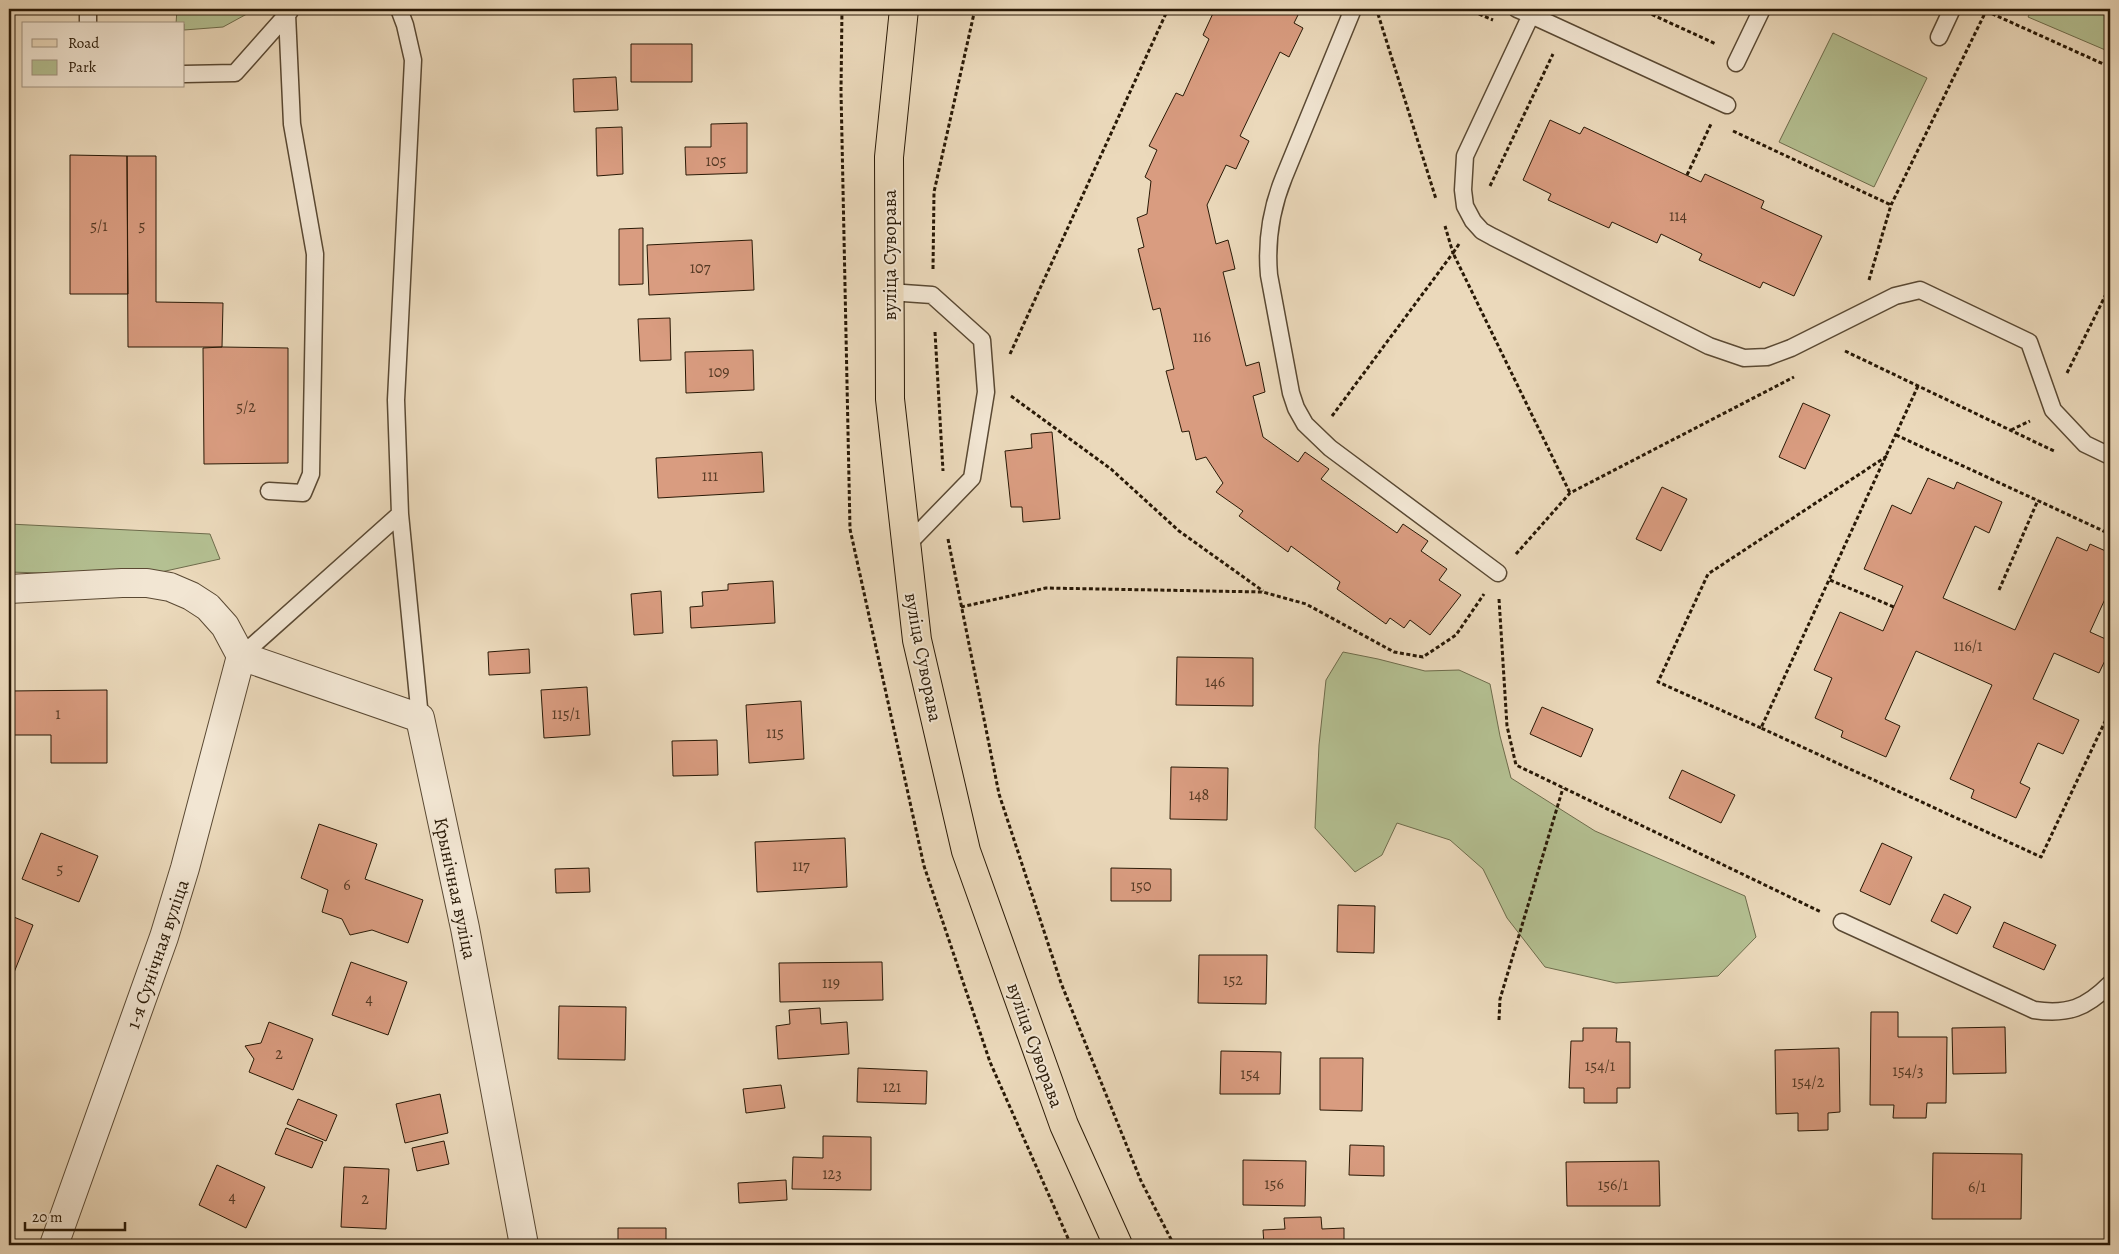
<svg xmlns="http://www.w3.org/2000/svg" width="2119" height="1254" font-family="Alegreya,serif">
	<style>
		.green { fill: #b4c092; stroke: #6e6c4c }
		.building { fill: #d99c80; stroke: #291906 }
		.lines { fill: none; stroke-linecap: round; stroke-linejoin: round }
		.lane-casing { stroke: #5a4933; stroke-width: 19 }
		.street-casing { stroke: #5a4933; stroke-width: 30 }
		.primary-casing { stroke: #291906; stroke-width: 30 }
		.path { stroke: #291906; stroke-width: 3; stroke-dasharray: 4 2.5; stroke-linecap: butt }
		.lane { stroke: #f2e6d3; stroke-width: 16 }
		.street { stroke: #f2e6d3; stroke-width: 28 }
		.primary { stroke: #ebd9bb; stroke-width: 28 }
		.labels { text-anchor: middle; stroke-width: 4; stroke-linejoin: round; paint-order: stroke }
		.number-label { font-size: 16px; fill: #553a24 }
		.street-label { font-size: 19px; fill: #291906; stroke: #f2e6d3 }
	</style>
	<rect width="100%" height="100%" fill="#ebd9bb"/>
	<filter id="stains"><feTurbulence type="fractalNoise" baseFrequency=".004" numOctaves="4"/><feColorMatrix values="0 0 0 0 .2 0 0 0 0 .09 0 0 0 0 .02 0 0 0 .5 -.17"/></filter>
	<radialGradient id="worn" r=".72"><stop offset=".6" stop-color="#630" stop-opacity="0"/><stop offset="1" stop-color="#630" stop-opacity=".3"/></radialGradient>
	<!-- green -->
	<path class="green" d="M177,9H256L223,27L184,30V24H176Z
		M2032,9H2110V52L2028,17Z
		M1833,33L1927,78L1874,187L1779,142Z
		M9,524L210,534L220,559L143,576L9,572Z
		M1343,652L1378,659L1425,671L1459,670L1490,684L1500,736L1511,778L1595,831L1745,896L1756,937L1718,976L1616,983L1545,967L1507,918L1483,869L1450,840L1397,823L1382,855L1355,872L1315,828L1319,745L1326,680Z"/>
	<!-- building -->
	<path class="building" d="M1215,9H1301L1294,23L1303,28L1289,57L1280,52L1240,136L1249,141L1236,169L1226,165L1207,205L1216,244L1228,240L1232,256L1235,269L1223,272L1246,366L1259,362L1265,392L1253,396L1263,437L1298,462L1305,452L1329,469L1321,479L1397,533L1403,524L1428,541L1421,551L1447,569L1439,580L1461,595L1430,635L1410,620L1404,628L1390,618L1386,624L1337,589L1340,582L1291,546L1288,552L1239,516L1243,511L1216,492L1223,483L1206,457L1196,460L1189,431L1182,432L1166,371L1174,369L1160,308L1153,310L1138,249L1144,247L1137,218L1147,214L1151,181L1145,177L1157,150L1149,146L1176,93L1183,96L1209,39L1203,35Z
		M631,44H692V82H631Z
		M616,77L618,110L574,112L573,79Z
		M1550,120L1580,134L1584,127L1701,182L1705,174L1764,201L1761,208L1822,236L1794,296L1763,282L1760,288L1699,260L1702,254L1661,234L1657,243L1612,222L1609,228L1548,200L1551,194L1523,180Z
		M747,123V173L686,175L685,147H711V124Z
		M622,127L623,174L597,176L596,128Z
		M70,155L127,156L128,294H70Z
		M127,156H156V302L223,303L222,347H128Z
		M643,228V284L619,285V229Z
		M752,240L754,290L649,295L647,245Z
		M670,318L671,360L640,361L638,319Z
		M222,347L288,348V463L204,464L203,348Z
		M753,350L754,390L686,393L685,352Z
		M1803,403L1830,415L1805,469L1779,457Z
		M1052,432L1060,519L1023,522L1022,507H1011L1005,451L1032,448L1031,434Z
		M762,452L764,492L658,498L656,458Z
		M1928,478L1954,489L1957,482L2002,502L1989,533L1975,526L1943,598L2015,630L2057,537L2087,551L2090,544L2110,553V588L2090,632L2110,641V650L2099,673L2054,653L2033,699L2079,720L2063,754L2038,743L2020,783L2030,788L2016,818L1971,798L1974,790L1950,779L1992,685L1916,651L1885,719L1900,726L1886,757L1841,737L1843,731L1815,718L1832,678L1814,670L1840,612L1883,631L1903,586L1864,569L1892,505L1911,514Z
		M1662,487L1687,499L1661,551L1636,539Z
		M773,581L775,623L691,628L690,607L703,606L702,592L728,590V584Z
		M661,591L663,633L634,635L631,594Z
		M529,649L530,673L489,675L488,652Z
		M1177,657L1253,658V706L1176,705Z
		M587,687L590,735L544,738L541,690Z
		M107,690V763H51V735H9V691Z
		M801,701L804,759L749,763L746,705Z
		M1542,707L1593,729L1581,757L1530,734Z
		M717,740L718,775L673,776L672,741Z
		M1171,767L1228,768L1227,820L1170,819Z
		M1682,770L1735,795L1721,823L1669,798Z
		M319,824L377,844L365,879L423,900L408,943L372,930L350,935L342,919L322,912L328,890L301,878Z
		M41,833L98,856L79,902L22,879Z
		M845,838L847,887L757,892L755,842Z
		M1882,843L1912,857L1890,905L1860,891Z
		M589,868L590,892L556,893L555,869Z
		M1111,868L1171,869V901H1111Z
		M1944,894L1971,907L1957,934L1931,921Z
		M1338,905L1375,906L1374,953L1337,952Z
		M9,915L33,925L9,985Z
		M2004,922L2056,945L2044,970L1993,947Z
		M1199,955H1267L1266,1004L1198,1003Z
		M351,962L407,982L388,1035L332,1015Z
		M882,962L883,1000L780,1002L779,963Z
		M559,1006L626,1007L625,1060L558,1059Z
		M820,1008L821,1024L847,1022L849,1054L778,1059L776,1026L790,1024L789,1010Z
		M1871,1012H1898V1037H1947L1946,1103H1927L1926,1118H1893L1894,1105H1870Z
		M269,1022L313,1039L293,1090L249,1072L254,1059L245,1046L261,1043Z
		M2005,1027L2006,1073L1953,1074L1952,1028Z
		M1583,1028H1617L1616,1042H1630V1088H1617V1103H1584V1088H1569L1571,1041H1583Z
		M1839,1048L1840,1112L1828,1113V1130L1798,1131V1113L1776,1114L1775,1050Z
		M1221,1051L1281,1052L1280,1094H1220Z
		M1320,1058H1363L1362,1111L1320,1110Z
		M858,1068L927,1071L926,1104L857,1102Z
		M781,1085L785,1108L746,1113L743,1089Z
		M440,1094L448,1133L405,1143L396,1104Z
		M298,1099L337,1115L326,1141L287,1124Z
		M286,1128L323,1142L312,1168L275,1154Z
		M823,1136L871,1137V1190L792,1189L793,1157L823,1158Z
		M444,1141L449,1164L417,1171L412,1148Z
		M1350,1145L1384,1146V1176L1349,1175Z
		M1933,1153L2022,1154L2021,1219H1932Z
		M1243,1160L1306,1161L1305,1206L1243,1205Z
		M1659,1161L1660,1206H1567L1566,1162Z
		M217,1165L265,1187L246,1228L199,1205Z
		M344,1167L389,1169L386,1229L341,1227Z
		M786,1180L787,1200L739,1203L738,1183Z
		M1321,1217L1322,1229L1344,1228V1245H1264L1263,1230L1285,1229L1284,1218Z
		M618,1228H666V1245H618Z"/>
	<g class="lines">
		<defs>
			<path id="lane" d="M399,9L405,25L413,60L396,400L400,514L420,718
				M1353,9L1284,177C1271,209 1266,241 1269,275L1291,393L1296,408L1305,424L1330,448L1498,573
				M1517,9L1531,15L1535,9
				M88,24V9
				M1939,37L1952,9
				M1736,63L1762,9
				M184,74L235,73L290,11
				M1727,105L1531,15L1465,156L1463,190L1465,206L1473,221L1482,231L1493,237L1709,346L1744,358L1767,357L1791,348L1895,296L1920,290L2029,342L2053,410L2085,444L2110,456
				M889,292L932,295L982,340L986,392L972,478L906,546
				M269,491L303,493L311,474L315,254L292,124L287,14
				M241,656L400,514
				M1842,922L2034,1010C2068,1015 2086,1008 2110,984"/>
			<path id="street" d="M9,589L122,583H147L170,587L191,596L208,607L225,626L241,656
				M241,656L420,718L465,928L524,1245
				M54,1245L164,937L185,868L241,656"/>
			<path id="primary" d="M904,9L889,157L890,399L917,640L966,851L1064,1125L1118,1245"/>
		</defs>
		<!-- lane casing -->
		<use href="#lane" class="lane-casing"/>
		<!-- street casing -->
		<use href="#street" class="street-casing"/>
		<!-- primary casing -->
		<use href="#primary" class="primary-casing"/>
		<!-- path -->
		<path class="path" d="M842,9L841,91L850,529L924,866L990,1062L1071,1245
			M1467,9L1493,20
			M1640,9L1716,44
			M1986,11L2110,67
			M1378,14L1436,199
			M1733,131L1891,205
			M1687,175L1711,124
			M1490,186L1553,54
			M1459,244L1453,253L1570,493
			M933,269L934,192L975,9
			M1869,280L1891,205L1987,9
			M935,332L943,471
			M1845,351L2056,452
			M1010,354L1168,9
			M2067,373L2110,286
			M1918,386L1761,728L2041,857L2110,711
			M1011,396L1111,469L1179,531L1263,591
			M1332,416L1453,253L1445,226
			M2011,430L2030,421
			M1896,435L2110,534
			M948,539L999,794L1061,983L1141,1181L1174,1245
			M1516,554L1570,493L1794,377
			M1830,580L1894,607
			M1999,590L2038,500
			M1499,599L1507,726L1516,765L1821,912
			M961,607L1046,588L1263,592L1306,604L1394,652L1423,657L1456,635L1484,594
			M1761,728L1658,682L1708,574L1887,456
			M1499,1020L1500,999L1563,788"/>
		<!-- lane -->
		<use href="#lane" class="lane"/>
		<!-- street -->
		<use href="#street" class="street"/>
		<!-- primary -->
		<use href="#primary" class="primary"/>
	</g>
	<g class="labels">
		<!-- number labels -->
		<g class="number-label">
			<text x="716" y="166">105</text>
			<text x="1678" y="221">114</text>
			<text x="99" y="231">5/1</text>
			<text x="142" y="231">5</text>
			<text x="700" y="273">107</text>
			<text x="1202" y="342">116</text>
			<text x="719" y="377">109</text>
			<text x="246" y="412">5/2</text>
			<text x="710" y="481">111</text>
			<text x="1968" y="651">116/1</text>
			<text x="1215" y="687">146</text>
			<text x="58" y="719">1</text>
			<text x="566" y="719">115/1</text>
			<text x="775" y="738">115</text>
			<text x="1199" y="800">148</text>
			<text x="801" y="871">117</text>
			<text x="60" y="874">5</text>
			<text x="347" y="890">6</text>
			<text x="1141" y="891">150</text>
			<text x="1233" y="985">152</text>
			<text x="831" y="988">119</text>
			<text x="369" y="1004">4</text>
			<text x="279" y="1059">2</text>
			<text x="1600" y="1071">154/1</text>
			<text x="1908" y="1076">154/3</text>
			<text x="1250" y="1079">154</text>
			<text x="1808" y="1087">154/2</text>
			<text x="892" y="1092">121</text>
			<text x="832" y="1179">123</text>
			<text x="1274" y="1189">156</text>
			<text x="1613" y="1190">156/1</text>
			<text x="1977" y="1192">6/1</text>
			<text x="232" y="1202">4</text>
			<text x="365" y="1204">2</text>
		</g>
		<!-- street labels -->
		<g class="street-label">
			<text transform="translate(889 255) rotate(-90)" y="7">вуліца Суворава</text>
			<text transform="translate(924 657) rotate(79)" y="7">вуліца Суворава</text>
			<text transform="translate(456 888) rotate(78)" y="7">Крынічная вуліца</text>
			<text transform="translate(157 954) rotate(-71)" y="7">1-я Сунічная вуліца</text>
			<text transform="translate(1036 1045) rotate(70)" y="7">вуліца Суворава</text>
		</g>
	</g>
	<!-- margin -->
	<rect width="2119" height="1254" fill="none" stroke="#ebd9bb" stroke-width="30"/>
	<rect x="10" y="10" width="2099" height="1234" fill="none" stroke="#291906" stroke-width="2.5"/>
	<rect x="15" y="15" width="2089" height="1224" fill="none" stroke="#291906"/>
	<!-- legend -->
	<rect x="22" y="22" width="162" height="65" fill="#f2e6d3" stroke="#a29481"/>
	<rect x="32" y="39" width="25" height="8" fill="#ebd9bb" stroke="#a29481"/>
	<text x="68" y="48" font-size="15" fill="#291906">Road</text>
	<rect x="32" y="60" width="25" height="15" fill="#b4c092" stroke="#a29481"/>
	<text x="68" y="72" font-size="15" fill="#291906">Park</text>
	<!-- scale -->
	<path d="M25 1222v8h100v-8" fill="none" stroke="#291906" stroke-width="2.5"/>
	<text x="32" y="1222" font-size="15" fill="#291906" stroke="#f2e6d3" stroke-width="4" paint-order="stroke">20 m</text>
	<rect width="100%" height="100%" filter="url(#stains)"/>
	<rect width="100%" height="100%" fill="url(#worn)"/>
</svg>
